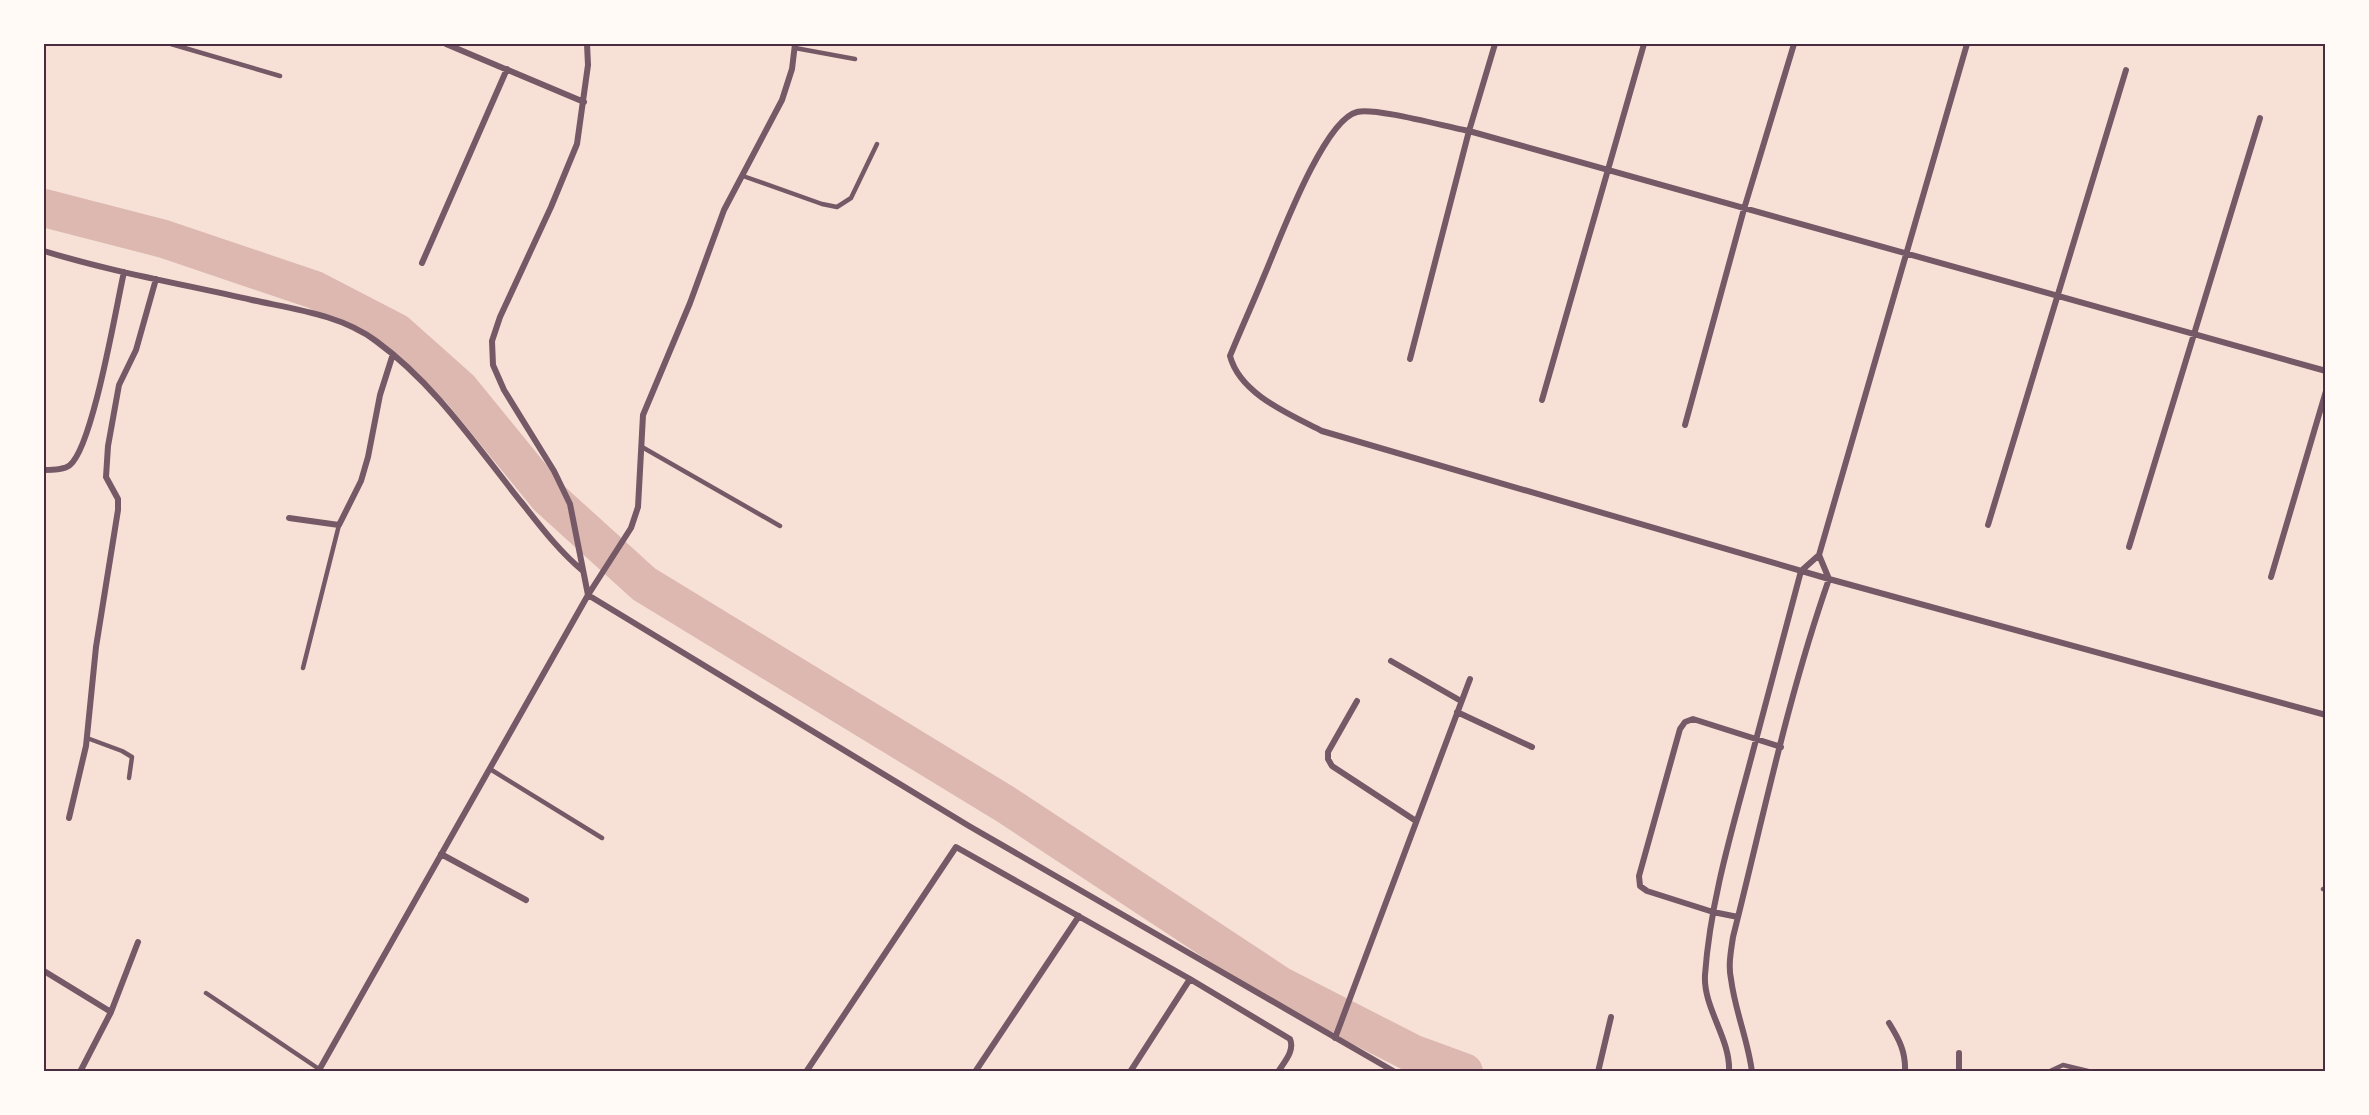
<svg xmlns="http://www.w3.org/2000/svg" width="2369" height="1115" font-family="Figtree,sans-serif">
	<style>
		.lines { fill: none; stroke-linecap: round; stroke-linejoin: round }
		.river { stroke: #dcb8b0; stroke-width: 38 }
		.service { stroke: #755966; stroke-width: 4.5 }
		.minor { stroke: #755966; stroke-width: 6 }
		.neatline { fill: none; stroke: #4a2c40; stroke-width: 2 }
	</style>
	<rect width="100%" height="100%" fill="#f7e1d7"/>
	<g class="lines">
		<!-- river -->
		<path class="river" d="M44,208L164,239L315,290L396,332L460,389L548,497L644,584L1005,804L1281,986L1412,1053L1464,1072"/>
		<!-- service -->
		<path class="service" d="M171,44L280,76
			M795,48L855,59
			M743,176L822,204L837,207L851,198L877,144
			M642,447L780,526
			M303,668L339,525
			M87,738L122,751L132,757L129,778
			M490,769L602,838
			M2323,889L2326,890
			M206,993L319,1069
			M2048,1072L2063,1065L2092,1072"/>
		<!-- minor -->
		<path class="minor" d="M446,44L584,102
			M795,44L792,69L782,100L724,210L690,303L643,415L638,507L631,528L588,595L969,826L1395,1072
			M44,251C112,272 182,284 252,300C293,309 342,315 376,341C435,384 477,447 522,503C541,527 559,551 583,571
			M422,263L507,69
			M1410,359L1469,131L1495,44
			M2326,371L1469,131C1447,127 1374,107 1357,112C1323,120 1278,244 1264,276C1253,303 1241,329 1230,356C1240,394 1289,414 1322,431L1829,579L2326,715
			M1542,400L1644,44
			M1685,425L1744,209L1794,44
			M44,470C52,470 64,470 70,465C93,446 116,307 124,272
			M289,518L339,525L361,481L368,457L380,395L393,354
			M1988,525L2126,70
			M2129,547L2260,118
			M2271,577L2326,391
			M1391,661L1461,701
			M1357,701L1328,752V759L1332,766L1416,821
			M1457,712L1532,747
			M69,818L86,746L96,647L118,510V499L106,477L108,446L119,385L136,350L156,279
			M441,854L526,900
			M1738,917L1713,912L1647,891L1640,886L1639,876L1680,729L1685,722L1693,719L1781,747
			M44,971L111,1012
			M1889,1023C1899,1039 1906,1052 1905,1072
			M1335,1038L1470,679
			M1959,1053V1072
			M80,1072L111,1012L138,942
			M318,1072L588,595L570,504L554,471L504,390L493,365L492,341L500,317L551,207L577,144L588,65L587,44
			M806,1072L956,847L1190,979L1290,1039C1295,1051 1284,1062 1278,1072
			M975,1072L1079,916
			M1130,1072L1190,979
			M1598,1072L1611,1017
			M1729,1072C1731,1039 1703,1008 1705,975C1710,905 1730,837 1748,770C1766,704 1783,637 1801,571L1819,555L1967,44
			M1752,1072C1748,1040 1735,1011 1731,979C1728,965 1731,951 1733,937C1763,818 1788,696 1829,579L1819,555"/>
	</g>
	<!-- border -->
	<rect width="2369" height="1115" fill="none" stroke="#fffaf5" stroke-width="90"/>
	<rect x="45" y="45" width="2279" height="1025" class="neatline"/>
</svg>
